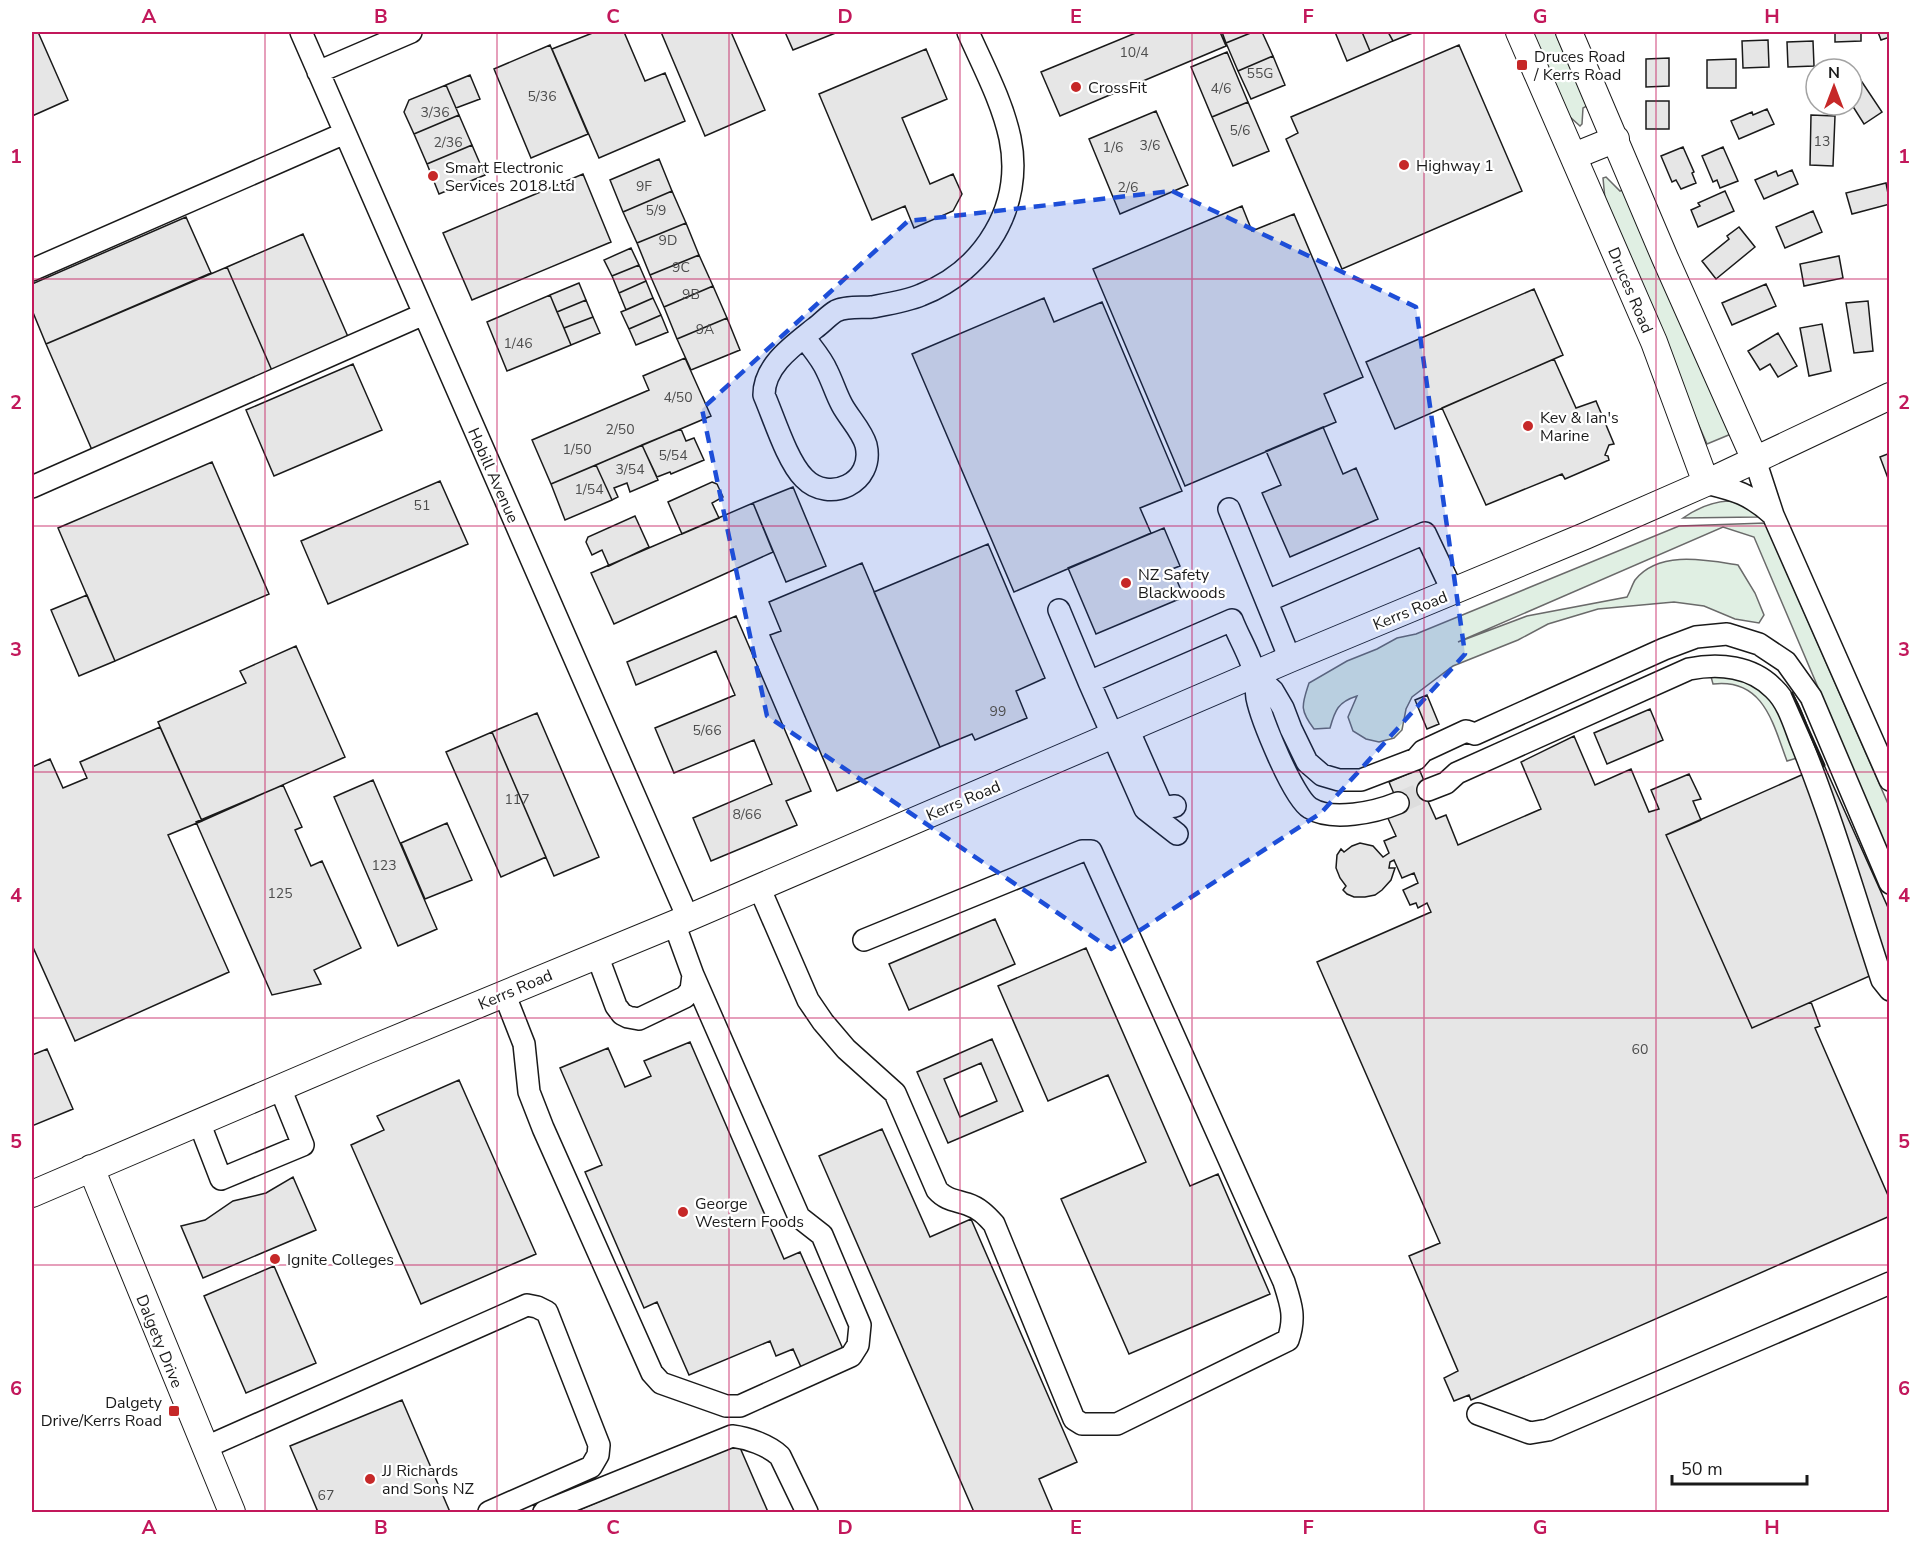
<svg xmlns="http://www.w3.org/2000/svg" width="1921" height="1544" font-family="'Nunito Sans',sans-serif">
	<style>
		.green { fill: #e0efe3; stroke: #6a6a6a; stroke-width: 1.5 }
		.building { fill: #e6e6e6; stroke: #1a1a1a; stroke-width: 1.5; fill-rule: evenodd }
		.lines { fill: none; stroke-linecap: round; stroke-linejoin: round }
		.minor-tunnel { stroke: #ddd; stroke-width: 21; stroke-dasharray: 21 10; stroke-linecap: butt }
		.minor-casing { stroke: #1a1a1a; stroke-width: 24 }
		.major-casing { stroke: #1a1a1a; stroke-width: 28 }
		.minor { stroke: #fff; stroke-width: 21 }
		.major { stroke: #fff; stroke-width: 26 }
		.wall { stroke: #1a1a1a; stroke-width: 3 }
		.marked { fill: #1d4ed8; fill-opacity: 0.2; stroke: #1d4ed8; stroke-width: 4.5; stroke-dasharray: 12 8; stroke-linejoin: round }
		.grid { fill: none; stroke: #c2185b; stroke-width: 1.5; stroke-opacity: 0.55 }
		.poi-dot { fill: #c62828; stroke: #fff; stroke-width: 2 }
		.labels { text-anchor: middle; stroke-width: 4.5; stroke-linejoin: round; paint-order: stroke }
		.number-label { font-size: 14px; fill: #4d4d4d }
		.poi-label { font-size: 16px; fill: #1a1a1a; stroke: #fff; text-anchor: start }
		.street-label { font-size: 16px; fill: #1a1a1a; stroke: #fff }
		.neatline { fill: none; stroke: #c2185b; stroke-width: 2 }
		.grid-label { font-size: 20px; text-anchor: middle; font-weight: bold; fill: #c2185b }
	</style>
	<rect width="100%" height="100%" fill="#fff"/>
	<!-- green -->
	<path class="green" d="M1528,32H1555L1587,106L1583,108L1582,124L1580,126L1569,116Z
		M1606,177L1620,191L1625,189L1731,434L1707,444L1601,201L1605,199L1603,178Z
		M1728,501L1740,502L1761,515L1757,517L1683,518C1696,509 1712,502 1728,501Z
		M1765,523L1889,806V854L1754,537L1723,527L1458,642L1527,616L1627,597C1630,592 1632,585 1635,580C1659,550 1706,560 1738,565L1755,593L1764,615L1759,623L1735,619L1704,606L1674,602L1598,609L1548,624L1518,640L1453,666L1412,697L1406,709L1402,730L1394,738L1379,742L1366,739L1353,731L1348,717L1357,696C1338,702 1335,710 1330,728L1314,729C1299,709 1302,705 1309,683L1347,661L1377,649L1397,638L1416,634L1679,526Z
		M1710,673L1738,674L1773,697L1797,758L1787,761C1773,724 1764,678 1713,684Z"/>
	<!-- building -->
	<path class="building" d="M32,32H38L68,100L32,116Z
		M595,32H624L645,81L665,73L685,121L599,158L552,49Z
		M661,32H731L765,110L705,136Z
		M785,32H838L793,50Z
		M1138,32H1220L1226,46L1060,116L1041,72Z
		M1222,32H1253L1226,43Z
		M1253,32H1262L1273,56L1238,71L1226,43Z
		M1335,32H1362L1370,51L1347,61Z
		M1362,32H1388L1393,41L1370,51Z
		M1388,32H1415L1393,41Z
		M1835,32H1861V41L1835,42Z
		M1878,32H1890V37L1881,40Z
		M1768,40L1769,67L1743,68L1742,41Z
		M1813,41L1814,66L1788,67L1787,42Z
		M550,45L588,134L531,158L494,69Z
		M1459,45L1522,191L1342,269L1286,139L1298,133L1291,117Z
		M926,49L947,99L902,118L930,184L953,174L962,194L953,211L914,228L905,206L872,220L819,94Z
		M1227,52L1248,102L1212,117L1191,67Z
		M1273,56L1285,85L1251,99L1238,71Z
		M1669,58V86L1646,87V59Z
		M1736,59V88H1707V60Z
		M1856,73L1882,112L1864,124L1852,105V76Z
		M470,75L480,99L456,108L446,85Z
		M446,85L459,115L414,134L404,112L409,100Z
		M1646,101H1669V129H1646Z
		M1248,102L1269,151L1233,166L1212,117Z
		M1767,109L1774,124L1739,139L1731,121L1752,112L1753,115Z
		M1156,111L1188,185L1120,214L1089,139Z
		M459,115L472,145L427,164L414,134Z
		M1811,115L1835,116L1833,166L1810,165Z
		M472,145L485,175L439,194L427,164Z
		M1683,147L1694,172L1692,173L1696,183L1681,189L1676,180L1672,182L1661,156Z
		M1723,147L1738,181L1720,188L1717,180L1713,182L1702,156Z
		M659,159L672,191L623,212L610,180Z
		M1792,170L1798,184L1764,199L1755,180L1776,171L1778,176Z
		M583,174L611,242L472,300L443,233Z
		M1886,183L1890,204L1852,214L1846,193Z
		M672,191L686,223L637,243L623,212Z
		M1725,191L1734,211L1698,227L1691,210L1700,206L1698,203Z
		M1242,206L1252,231L1294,214L1363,377L1324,394L1336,422L1185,486L1093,269Z
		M1813,211L1822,232L1785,248L1776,227Z
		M186,217L211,273L46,344L32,310V284Z
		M686,223L699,255L650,275L637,243Z
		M1739,227L1755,247L1716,279L1702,261L1729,239L1727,236Z
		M303,234L349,339L273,373L227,267Z
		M631,248L639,265L612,276L604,260Z
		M699,255L713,286L664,307L650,275Z
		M1839,256L1843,278L1804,286L1800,264Z
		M639,265L646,281L619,293L612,276Z
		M227,267L273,373L92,450L46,344Z
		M646,281L653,298L626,310L619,293Z
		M579,283L586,300L557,312L550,295Z
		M1766,284L1776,306L1732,325L1722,303Z
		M713,286L727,318L677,339L664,307Z
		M1534,289L1563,355L1395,429L1366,362Z
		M550,295L571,345L507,371L487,322Z
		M653,298L661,315L629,329L621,312Z
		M1044,298L1054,322L1102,302L1182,491L1140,508L1151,533L1014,592L912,354Z
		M586,300L593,317L564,328L557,312Z
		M1868,301L1873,351L1854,353L1846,303Z
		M661,315L668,332L636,345L629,329Z
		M593,317L600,333L571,345L564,328Z
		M727,318L740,350L691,370L677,339Z
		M1822,324L1831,371L1809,376L1800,328Z
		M1778,333L1797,366L1778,377L1770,364L1760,370L1748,351Z
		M685,358L711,416L551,484L532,440L649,390L643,376Z
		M1554,359L1576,408L1596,401L1614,444L1609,445L1605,455L1608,456L1609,460L1565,479L1562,474L1486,505L1442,408Z
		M353,364L382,430L274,476L246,410Z
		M1323,427L1343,474L1356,468L1378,519L1290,557L1262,493L1281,485L1266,451Z
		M681,429L686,441L694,438L704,460L671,474L670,472L657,477L642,445Z
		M642,445L658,480L630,492L627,483L614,488L618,497L612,500L596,465Z
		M1890,453V481H1889L1880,457Z
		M212,462L269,594L115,661L58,528Z
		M596,465L612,500L565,520L551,484Z
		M440,481L468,544L328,604L301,541Z
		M712,482L717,484L723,497L712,503L719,518L682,534L668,502Z
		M793,487L826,566L786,582L753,503Z
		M753,503L773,552L614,624L591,573Z
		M635,516L649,547L609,566L602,550L592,555L586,542L588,537Z
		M1164,528L1180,566L1172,569L1184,597L1096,634L1068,568Z
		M988,544L1045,678L1016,691L1027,718L975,740L972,734L940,747L874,592Z
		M862,563L940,747L837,791L770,635L781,631L769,602Z
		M87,595L115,661L79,676L51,610Z
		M736,616L811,791L786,801L797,825L711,861L693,818L772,784L754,740L674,773L655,728L735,695L716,651L636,685L627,662Z
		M296,646L345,757L202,821L158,722L246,683L240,671Z
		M1427,695L1439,724L1427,729L1415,700Z
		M1650,709L1663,740L1607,764L1594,733Z
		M537,713L599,857L554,876L492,732Z
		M160,727L202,821L168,835L229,972L75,1041L32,945V767L50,759L63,788L87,778L80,762Z
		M492,732L546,857L501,877L446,752Z
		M1574,736L1595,785L1631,769L1649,812L1659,809L1651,790L1689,774L1701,799L1693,801L1701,820L1666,835L1752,1028L1811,1002L1820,1026L1815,1028L1890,1200V1216L1471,1400L1469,1395L1454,1401L1444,1378L1458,1371L1409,1256L1440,1243L1317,962L1431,912L1427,903L1418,908L1416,903L1410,905L1403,890L1418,883L1414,873L1402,878L1394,860L1390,862L1389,868H1395L1391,880L1382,890L1375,895L1365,897H1354L1347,894L1343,890L1346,886L1340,878L1336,868L1337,855L1341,849L1344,852L1352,846L1360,843L1373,846L1383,857L1389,853L1384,841L1396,836L1386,814L1400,808L1389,782L1419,769L1431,797L1427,799L1436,819L1446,815L1458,845L1541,809L1521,762Z
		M1824,765L1890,912V967L1752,1028L1666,835Z
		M373,780L437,929L398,946L334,797Z
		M283,785L302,827L295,830L311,866L322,861L361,948L314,970L321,984L272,995L196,822Z
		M447,823L472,880L425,899L401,843Z
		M995,919L1015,964L909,1010L889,964Z
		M1086,948L1190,1186L1218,1174L1270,1294L1129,1354L1061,1199L1146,1162L1108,1075L1048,1101L998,986Z
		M992,1039L1023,1111L948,1143L917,1072ZM981,1063L997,1101L960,1117L944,1079Z
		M690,1042L784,1259L800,1252L843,1349L801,1367L793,1349L776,1356L770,1341L689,1375L657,1302L644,1308L585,1172L602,1165L560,1068L608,1048L625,1087L651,1076L644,1061Z
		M47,1049L73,1109L32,1126V1055Z
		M459,1080L536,1254L421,1304L351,1145L384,1130L377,1116Z
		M882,1129L930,1237L971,1219L1077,1462L1039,1479L1053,1512H974L819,1156Z
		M293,1177L316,1230L203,1278L181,1226L205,1220L233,1201L266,1193Z
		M274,1266L316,1363L246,1393L204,1296Z
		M402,1400L450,1512H318L290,1446Z
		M738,1443L768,1512H574Z"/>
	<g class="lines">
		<!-- minor-tunnel -->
		<path class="minor-tunnel" d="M1398,803L1428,790"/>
		<defs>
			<path id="minor" d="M301,32L688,918
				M318,72L411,32
				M32,270L345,133
				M804,337C812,348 822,359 827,371C833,383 836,394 842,405C849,418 862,431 866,445C875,483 829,504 804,478C787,461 774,418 764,395C764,365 794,345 815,328C822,323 829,315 836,311C846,306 862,308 872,307C888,304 907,301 921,295C985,270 1024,206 1010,138C1002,101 983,66 968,32
				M1755,460L1773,515L1890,780
				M1706,483C1735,490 1750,494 1773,515
				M32,487L424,314
				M1229,509L1290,659
				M1267,601L1425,533L1453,592
				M1059,610L1089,682
				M1255,674L1273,691L1283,708L1291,729L1307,762L1322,775L1339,780H1361L1416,759L1423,751L1466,731L1475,734L1664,649L1696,637L1727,634L1759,644L1786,662L1811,697L1890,883
				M1128,729L1161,804L1168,807L1175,806
				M1428,790L1446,783L1457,773L1689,669C1719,663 1752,666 1774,689C1788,702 1794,724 1801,742C1832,818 1856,901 1882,980L1890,990
				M1177,834L1145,809L1089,682L1232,620C1239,638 1251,657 1255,675C1256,683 1256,690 1257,698C1261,718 1293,798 1310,808C1332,822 1376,812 1398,803
				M759,887L808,1000L823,1022L846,1049L895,1093L937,1190C946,1200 955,1200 967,1204C979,1208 986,1215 994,1224L1074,1419L1082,1424H1117L1288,1340C1296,1317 1291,1304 1284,1282L1091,851H1082L864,940
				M597,955L616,1006L622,1014L628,1017L639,1019L685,997L691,990L693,975L674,923
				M504,993L524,1044L529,1092L543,1128L652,1373L661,1383L726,1406H740L851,1356L858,1345L860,1325L822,1235L799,1217L693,975
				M199,1122L221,1179L303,1145L280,1088
				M1478,1414L1530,1433L1548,1430L1890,1283
				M204,1448L527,1305L537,1307L547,1312L599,1445L598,1455L591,1467L489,1512
				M544,1512L732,1436C748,1438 768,1445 780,1456L807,1512"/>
			<path id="major" d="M1519,32L1654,342L1706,483
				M1569,32L1665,258L1755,460
				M1574,156L1616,139
				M91,1168L232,1512
				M32,1194L366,1051L688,918L1290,659L1585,536L1706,483L1890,396"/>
		</defs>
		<!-- minor casing -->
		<use href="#minor" class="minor-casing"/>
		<!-- major casing -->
		<use href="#major" class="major-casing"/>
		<!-- minor -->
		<use href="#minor" class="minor"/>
		<!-- major -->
		<use href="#major" class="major"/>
		<!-- wall -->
		<path class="wall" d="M1792,693L1824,765"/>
	</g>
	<!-- marked area -->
	<path class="marked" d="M1172,191L1416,307L1465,654L1321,813L1111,949L767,716L702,409L908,221Z"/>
	<!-- grid -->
	<path class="grid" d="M265,32V1512M497,32V1512M729,32V1512M960,32V1512M1192,32V1512M1424,32V1512M1656,32V1512M32,279H1890M32,526H1890M32,772H1890M32,1018H1890M32,1265H1890"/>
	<!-- markers -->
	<g class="poi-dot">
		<rect x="1516" y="59" width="12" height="12" rx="3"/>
		<circle cx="1076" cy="87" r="6"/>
		<circle cx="1404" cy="165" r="6"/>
		<circle cx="433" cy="176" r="6"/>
		<circle cx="1528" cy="426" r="6"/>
		<circle cx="1126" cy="583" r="6"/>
		<circle cx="683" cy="1212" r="6"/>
		<circle cx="275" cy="1259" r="6"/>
		<rect x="168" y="1405" width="12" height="12" rx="3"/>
		<circle cx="370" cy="1479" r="6"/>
	</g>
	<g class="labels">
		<!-- number labels -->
		<g class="number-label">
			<text x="1134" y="57">10/4</text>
			<text x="1260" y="78">55G</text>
			<text x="1221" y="93">4/6</text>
			<text x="542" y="101">5/36</text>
			<text x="435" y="117">3/36</text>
			<text x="1240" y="135">5/6</text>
			<text x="1822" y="146">13</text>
			<text x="448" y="147">2/36</text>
			<text x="1150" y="150">3/6</text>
			<text x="1113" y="152">1/6</text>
			<text x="644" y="191">9F</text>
			<text x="1128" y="192">2/6</text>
			<text x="656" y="215">5/9</text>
			<text x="668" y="245">9D</text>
			<text x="681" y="272">9C</text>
			<text x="691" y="299">9B</text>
			<text x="705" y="334">9A</text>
			<text x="518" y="348">1/46</text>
			<text x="678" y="402">4/50</text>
			<text x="620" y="434">2/50</text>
			<text x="577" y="454">1/50</text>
			<text x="673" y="460">5/54</text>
			<text x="630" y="474">3/54</text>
			<text x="589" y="494">1/54</text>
			<text x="422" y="510">51</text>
			<text x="998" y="716">99</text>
			<text x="707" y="735">5/66</text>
			<text x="517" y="804">117</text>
			<text x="747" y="819">8/66</text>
			<text x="384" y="870">123</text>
			<text x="280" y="898">125</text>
			<text x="1640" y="1054">60</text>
			<text x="326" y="1500">67</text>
		</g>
		<!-- poi labels -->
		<g class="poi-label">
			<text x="1534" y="62">Druces Road<tspan x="1534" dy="18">/ Kerrs Road</tspan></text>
			<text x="1088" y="93">CrossFit</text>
			<text x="1416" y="171">Highway 1</text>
			<text x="445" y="173">Smart Electronic<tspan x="445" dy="18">Services 2018 Ltd</tspan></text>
			<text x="1540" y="423">Kev &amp; Ian's<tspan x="1540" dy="18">Marine</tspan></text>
			<text x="1138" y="580">NZ Safety<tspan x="1138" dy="18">Blackwoods</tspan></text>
			<text x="695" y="1209">George<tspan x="695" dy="18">Western Foods</tspan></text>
			<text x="287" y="1265">Ignite Colleges</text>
			<text x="162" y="1408" text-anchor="end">Dalgety<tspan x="162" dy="18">Drive/Kerrs Road</tspan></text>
			<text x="382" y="1476">JJ Richards<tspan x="382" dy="18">and Sons NZ</tspan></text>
		</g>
		<!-- street labels -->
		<g class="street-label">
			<text transform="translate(1631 290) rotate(67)" y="6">Druces Road</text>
			<text transform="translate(494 475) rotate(66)" y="6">Hobill Avenue</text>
			<text transform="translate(1410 610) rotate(-22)" y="6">Kerrs Road</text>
			<text transform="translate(963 800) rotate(-23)" y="6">Kerrs Road</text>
			<text transform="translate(515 989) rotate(-23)" y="6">Kerrs Road</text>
			<text transform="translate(160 1341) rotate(68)" y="6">Dalgety Drive</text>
		</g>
	</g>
	<!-- border -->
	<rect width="1921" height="1544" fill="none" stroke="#ffffff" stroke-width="66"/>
	<!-- north arrow -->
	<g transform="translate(1834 87)"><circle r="28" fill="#ffffff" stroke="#a3a3a3" stroke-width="1.5"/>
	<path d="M0-4.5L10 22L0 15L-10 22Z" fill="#c62828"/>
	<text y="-9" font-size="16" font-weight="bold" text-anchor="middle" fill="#1a1a1a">N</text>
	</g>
	<!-- scale -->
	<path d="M1672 1475v9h135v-9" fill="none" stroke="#1a1a1a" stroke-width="3"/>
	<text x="1681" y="1475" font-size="18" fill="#1a1a1a" stroke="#ffffff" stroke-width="4.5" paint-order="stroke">50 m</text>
	<rect x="33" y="33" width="1855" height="1478" class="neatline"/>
	<g class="grid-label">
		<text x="149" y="23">A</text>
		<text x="381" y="23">B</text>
		<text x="613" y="23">C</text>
		<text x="845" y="23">D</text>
		<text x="1076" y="23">E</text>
		<text x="1308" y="23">F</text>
		<text x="1540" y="23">G</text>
		<text x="1772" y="23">H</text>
		<text x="16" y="163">1</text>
		<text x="1904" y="163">1</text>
		<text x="16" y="409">2</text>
		<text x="1904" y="409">2</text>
		<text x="16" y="656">3</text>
		<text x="1904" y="656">3</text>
		<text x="16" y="902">4</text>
		<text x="1904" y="902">4</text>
		<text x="16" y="1148">5</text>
		<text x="1904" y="1148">5</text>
		<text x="16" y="1395">6</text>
		<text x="1904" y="1395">6</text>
		<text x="149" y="1534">A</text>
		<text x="381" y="1534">B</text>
		<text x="613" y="1534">C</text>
		<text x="845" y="1534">D</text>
		<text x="1076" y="1534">E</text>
		<text x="1308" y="1534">F</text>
		<text x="1540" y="1534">G</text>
		<text x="1772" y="1534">H</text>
	</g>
</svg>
